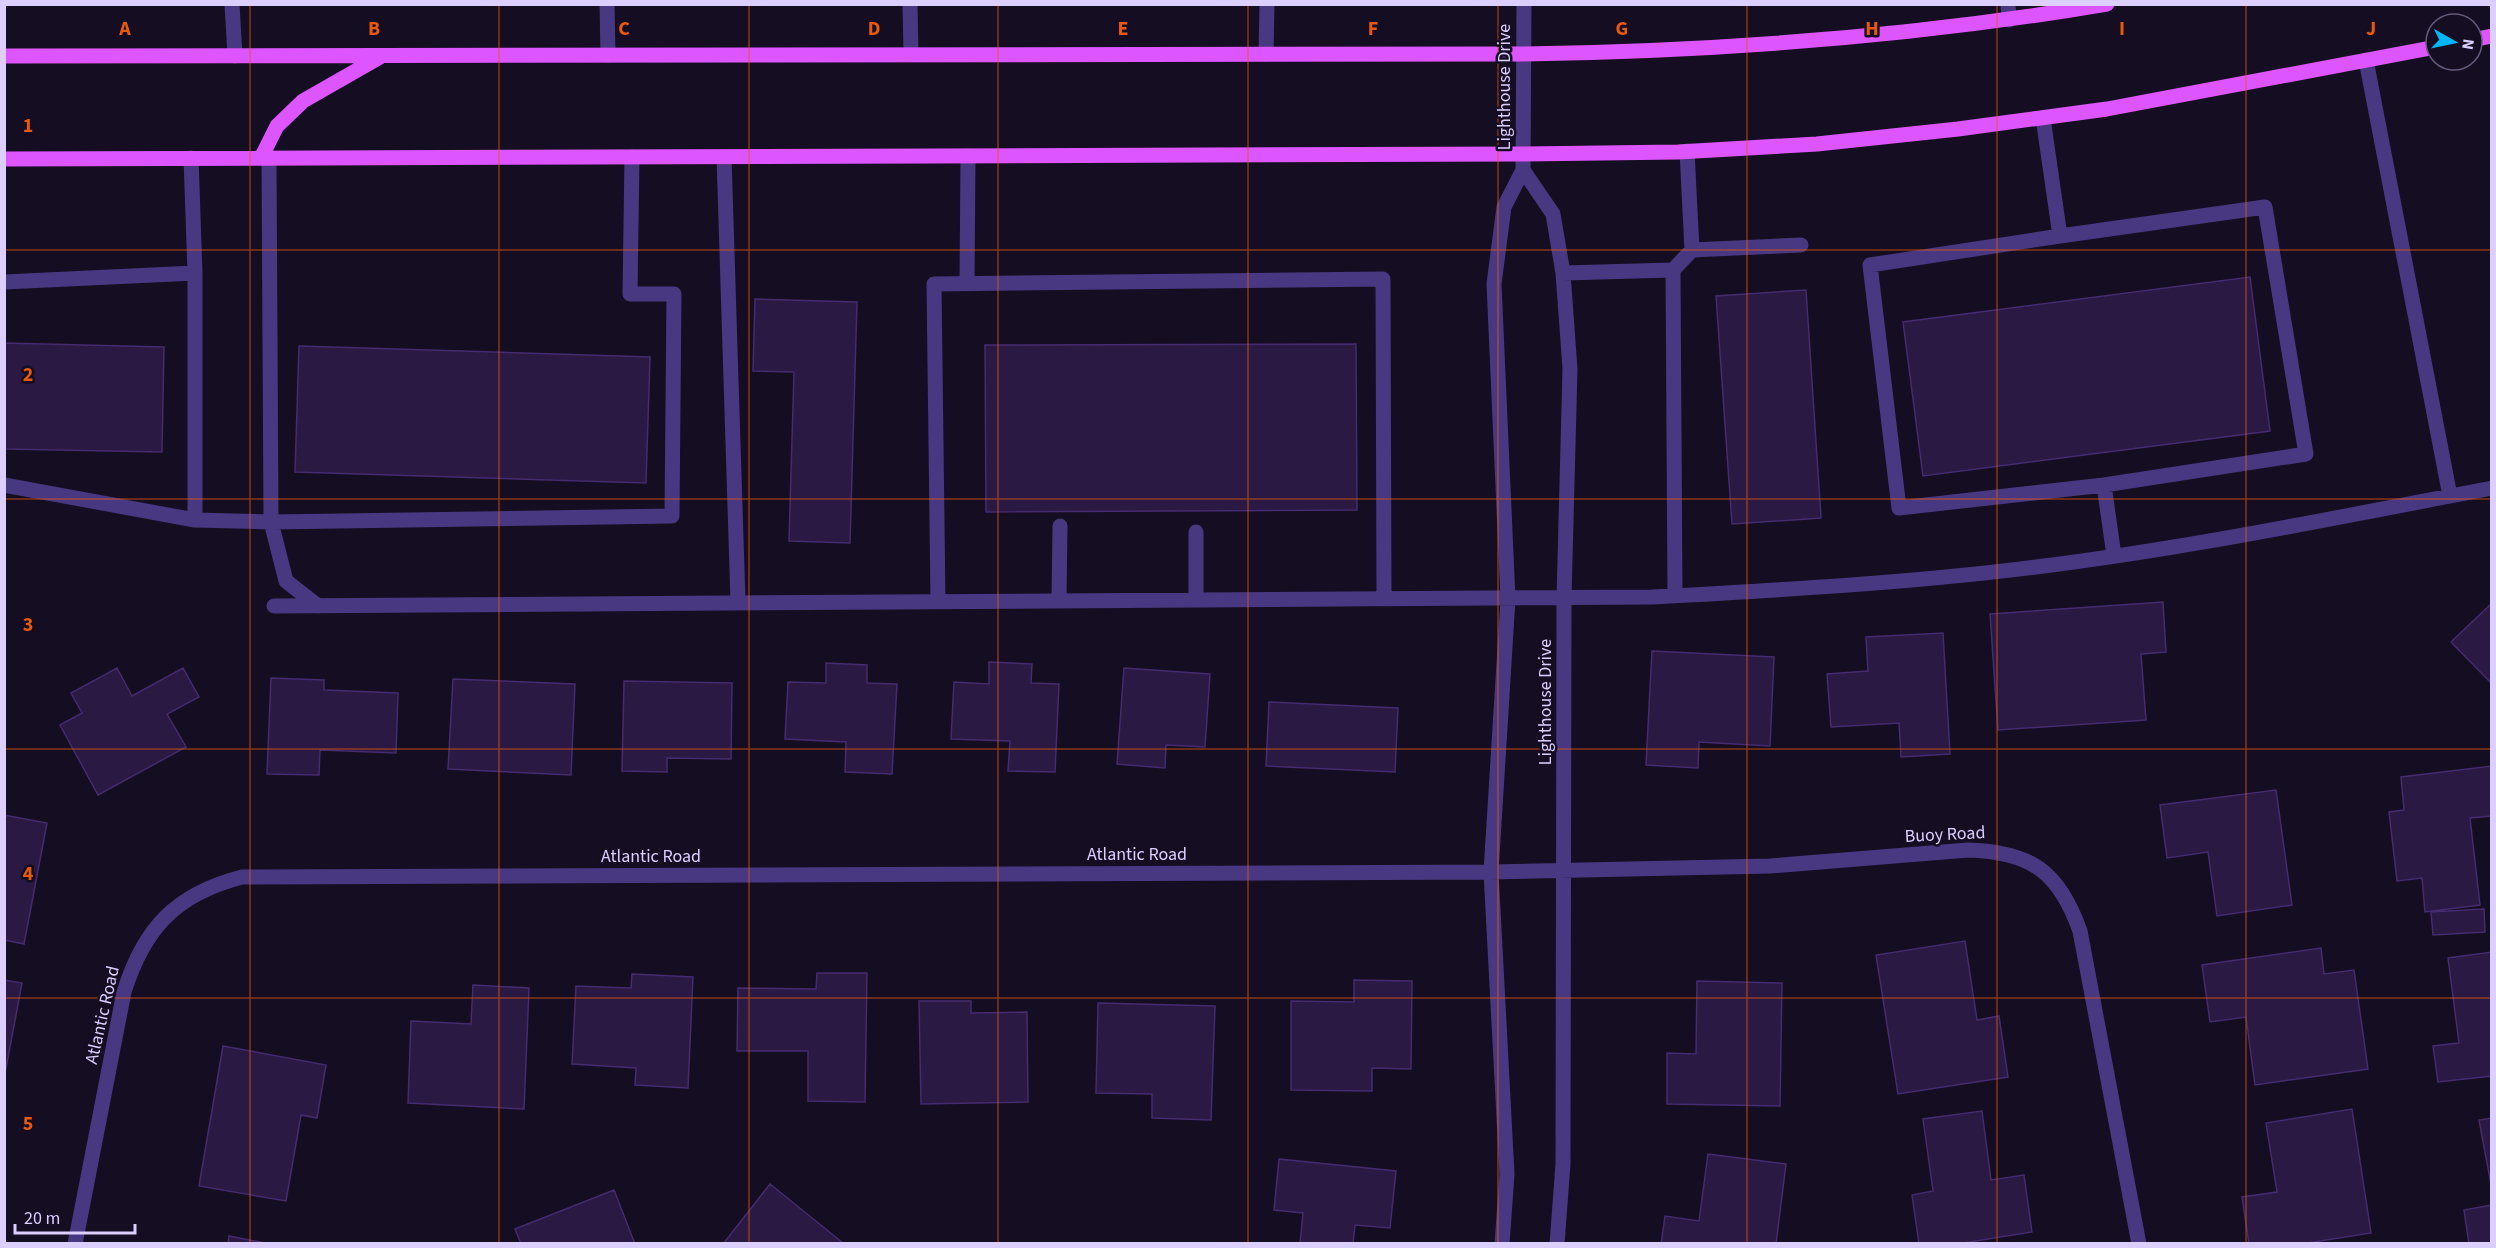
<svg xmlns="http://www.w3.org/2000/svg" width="2496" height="1248" font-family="'Source Sans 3',sans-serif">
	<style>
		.building { fill: #291943; stroke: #452b6f; stroke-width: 1.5 }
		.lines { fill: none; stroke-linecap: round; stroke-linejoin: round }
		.minor { stroke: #483881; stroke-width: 15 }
		.major { stroke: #d5f; stroke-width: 15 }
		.grid { fill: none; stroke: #e8590c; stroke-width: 1.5; stroke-opacity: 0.55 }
		.labels { text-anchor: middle; stroke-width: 5; stroke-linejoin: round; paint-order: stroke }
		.street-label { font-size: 18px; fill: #dcceff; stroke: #150d22 }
		.grid-label { font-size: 20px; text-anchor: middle; font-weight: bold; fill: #e8590c; stroke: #150d22; stroke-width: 5; stroke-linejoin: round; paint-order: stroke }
	</style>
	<rect width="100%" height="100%" fill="#150d22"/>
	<!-- building -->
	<path class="building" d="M2250,277L2270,431L1923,476L1903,322Z
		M1806,290L1821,518L1732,524L1716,296Z
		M755,299L857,302L850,543L789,541L794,372L753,371Z
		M4,343L164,347L162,452L4,449Z
		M1356,344L1357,510L986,512L985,345Z
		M299,346L650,357L646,483L295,472Z
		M2163,602L2166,652L2141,654L2146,720L1998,730L1990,614Z
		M2492,603V684L2451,642Z
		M1943,633L1950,754L1901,757L1899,723L1831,727L1827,674L1868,671L1866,637Z
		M1652,651L1774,657L1770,746L1699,742L1698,768L1646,765Z
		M989,662L1032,664L1031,683L1059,684L1055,772L1008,771L1010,741L951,739L954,682L989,684Z
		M826,663L867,665V683L897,684L892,774L845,772L846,742L785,739L788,682L826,683Z
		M117,668L132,696L183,668L199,697L167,714L186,747L98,795L60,725L82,713L71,693Z
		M1124,668L1210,674L1205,747L1166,745L1165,768L1117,764Z
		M271,678L324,680V690L398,693L396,753L320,750L319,775L267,774Z
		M453,679L575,684L571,775L448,769Z
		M624,681L732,683L731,759L667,758V772L622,771Z
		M1269,702L1398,708L1395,772L1266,766Z
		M2492,766V816L2470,818L2480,905L2425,912L2422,878L2397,881L2389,812L2404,810L2401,777Z
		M2276,790L2292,905L2217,916L2208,852L2167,858L2160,805Z
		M4,815L47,823L24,944L4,940Z
		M2484,909L2485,932L2433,935L2431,912Z
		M1965,941L1977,1020L1999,1016L2008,1077L1898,1094L1876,955Z
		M2321,948L2324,974L2354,970L2368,1069L2255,1085L2246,1017L2210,1022L2202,965Z
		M2492,952V1076L2438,1082L2433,1046L2459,1043L2448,958Z
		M817,973H867L865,1102L808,1101V1051H737L738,988L816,989Z
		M632,974L693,977L688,1088L635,1085L636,1068L572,1064L576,986L631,988Z
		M4,980L22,983L4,1079Z
		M1354,980L1412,981L1411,1069L1372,1068V1091L1291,1090V1001L1354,1002Z
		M1697,981L1782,983L1780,1106L1667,1104V1053L1696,1054Z
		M473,985L529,988L524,1109L408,1103L411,1021L471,1024Z
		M919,1001H971V1013L1027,1012L1028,1102L921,1104Z
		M1098,1003L1215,1006L1211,1120L1152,1118V1094L1096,1093Z
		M223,1046L326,1065L317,1118L301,1115L286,1201L199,1186Z
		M2352,1109L2371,1233L2301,1244H2249L2242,1197L2277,1192L2266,1123Z
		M1982,1111L1991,1180L2024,1175L2032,1232L1957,1244H1919L1912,1195L1933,1191L1923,1119Z
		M2492,1118V1190L2479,1120Z
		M1708,1154L1786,1164L1776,1244H1661L1665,1216L1699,1221Z
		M1279,1159L1396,1171L1390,1228L1355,1225L1353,1244H1300L1303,1213L1274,1210Z
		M770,1184L843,1243L842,1244H723Z
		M614,1190L635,1244H521L515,1229Z
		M2492,1205V1244H2469L2464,1210Z
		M229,1236L271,1244H228Z"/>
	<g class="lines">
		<!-- minor -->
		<path class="minor" d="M232,4L235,56
			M607,4L608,55
			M910,4L911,54
			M2008,4L2009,20
			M1266,54L1267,4
			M2366,60L2450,496
			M2043,118L2060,236L1870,265L1899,508L2104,485L2114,556
			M1687,151L1692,250L1801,245
			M724,157L738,602
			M191,158L195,273V520
			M269,158L271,522L672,516L674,294H630L632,157
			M1523,170L1553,214L1563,273L1570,369L1564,598L1563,1164L1557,1244
			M2060,236L2265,207L2306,454L2104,485
			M1673,270L1675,596
			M1563,273L1673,270L1692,250
			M4,282L195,273
			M967,284L968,156
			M4,485L195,520L271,522L286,581L318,606
			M1196,532V599
			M1059,600L1060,526
			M938,602L934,284L1383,279L1384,598
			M274,606L1652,597C1781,590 1909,583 2036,567C2189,548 2340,517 2492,488
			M75,1244L124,992C144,928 176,894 242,877L1491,872L1770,866L1968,850C2032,852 2059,872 2080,931L2139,1244
			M1502,1244L1507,1174L1491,872L1508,599L1494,284L1504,207L1523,170L1524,4"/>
		<!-- major -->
		<path class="major" d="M2472,40L2492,36
			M4,56L1524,54C1720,51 1913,37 2107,4
			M261,158L277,126L303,101L380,57
			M4,159L1523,154L1678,152L1817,144L1958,129L2107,109L2436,47"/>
	</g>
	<!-- grid -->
	<path class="grid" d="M250,4V1244M499,4V1244M749,4V1244M998,4V1244M1248,4V1244M1498,4V1244M1747,4V1244M1997,4V1244M2246,4V1244M4,250H2492M4,499H2492M4,749H2492M4,998H2492"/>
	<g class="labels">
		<!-- street labels -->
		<g class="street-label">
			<text transform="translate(1504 87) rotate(-90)" y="6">Lighthouse Drive</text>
			<text transform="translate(1545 702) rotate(-90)" y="6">Lighthouse Drive</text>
			<text transform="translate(1945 834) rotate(-3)" y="6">Buoy Road</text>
			<text x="1137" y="860">Atlantic Road</text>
			<text x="651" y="862">Atlantic Road</text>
			<text transform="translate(102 1015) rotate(-77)" y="6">Atlantic Road</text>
		</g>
	</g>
	<g class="grid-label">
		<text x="125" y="35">A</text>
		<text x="374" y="35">B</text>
		<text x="624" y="35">C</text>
		<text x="874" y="35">D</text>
		<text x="1123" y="35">E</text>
		<text x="1373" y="35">F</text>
		<text x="1622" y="35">G</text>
		<text x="1872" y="35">H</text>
		<text x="2122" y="35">I</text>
		<text x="2371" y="35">J</text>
		<text x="28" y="132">1</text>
		<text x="28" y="381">2</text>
		<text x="28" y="631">3</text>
		<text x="28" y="880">4</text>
		<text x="28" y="1130">5</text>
	</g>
	<!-- border -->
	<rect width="2496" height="1248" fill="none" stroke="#dcceff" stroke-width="12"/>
	<!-- north arrow -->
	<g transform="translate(2454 42) rotate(99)"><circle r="28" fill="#150d22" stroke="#655a7a" stroke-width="1.5"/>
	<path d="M0-4.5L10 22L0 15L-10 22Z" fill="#00b5f9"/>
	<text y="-9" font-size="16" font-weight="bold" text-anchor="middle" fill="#dcceff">N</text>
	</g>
	<!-- scale -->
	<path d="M15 1224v9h120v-9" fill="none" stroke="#dcceff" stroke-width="3"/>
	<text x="24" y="1224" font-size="18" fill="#dcceff" stroke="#150d22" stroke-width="4.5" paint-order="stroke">20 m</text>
</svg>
